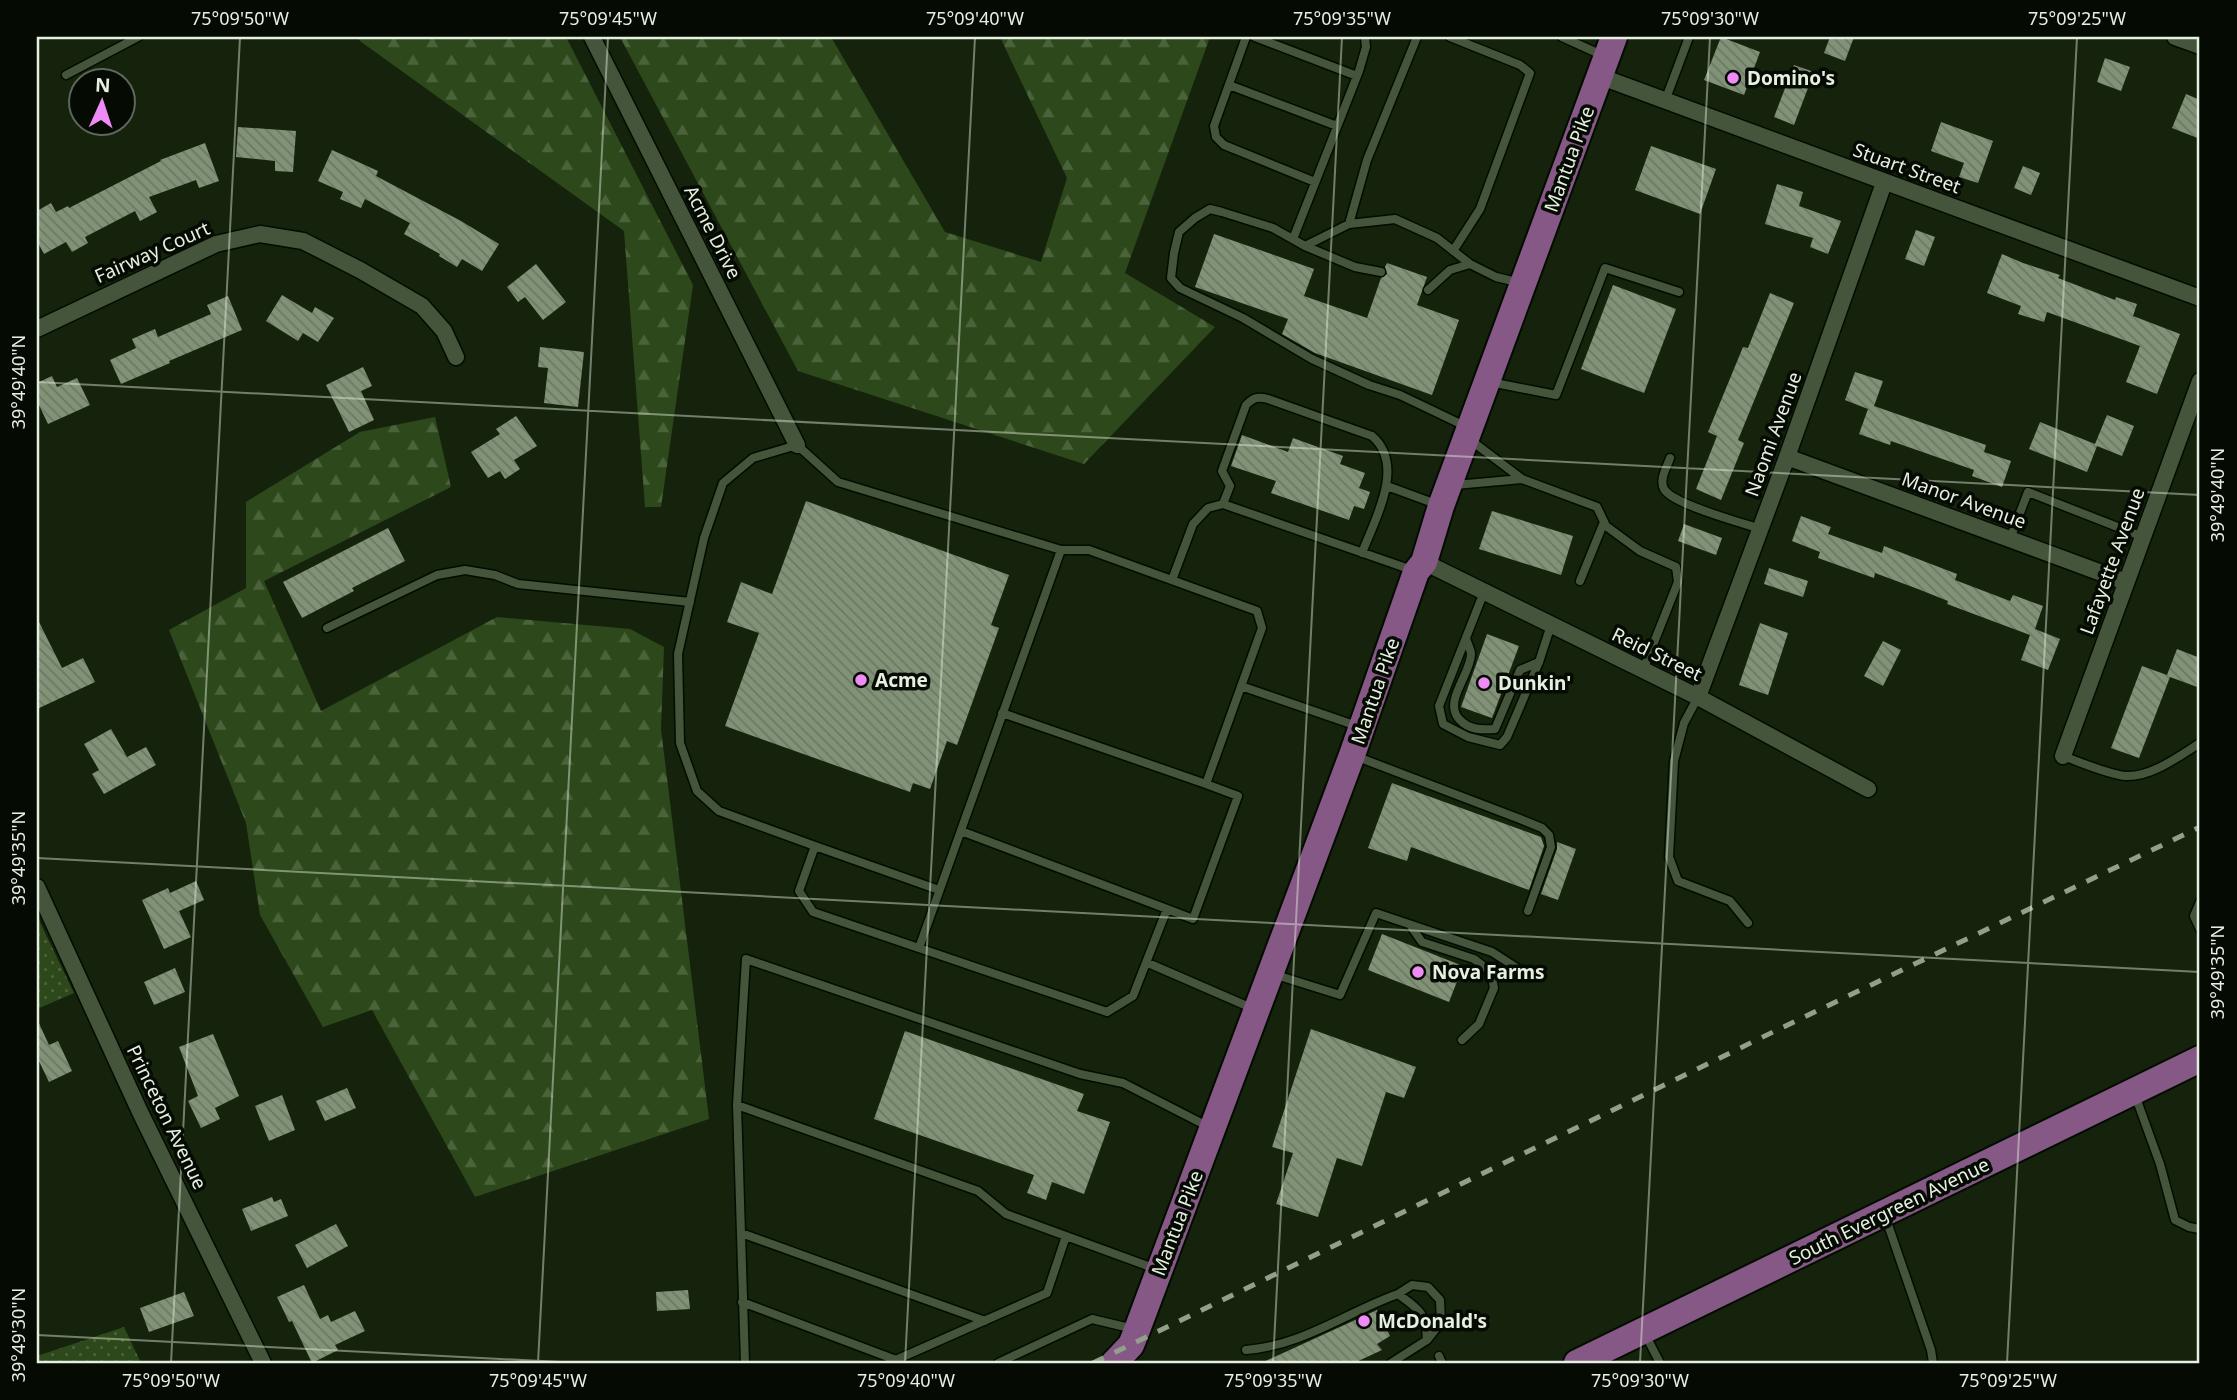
<svg xmlns="http://www.w3.org/2000/svg" width="2237" height="1400" font-family="'Noto Sans',sans-serif">
	<style>
		.grass { fill: url(#grass-dots) }
		.forest { fill: url(#forest-firs) }
		.building { fill: url(#building-back-hatch) }
		.lines { fill: none; stroke-linecap: round; stroke-linejoin: round }
		.lane-casing { stroke: #030c00; stroke-width: 11 }
		.street-casing { stroke: #030c00; stroke-width: 19 }
		.primary-casing { stroke: #030c00; stroke-width: 30 }
		.lane { stroke: #45553c; stroke-width: 8 }
		.street { stroke: #45553c; stroke-width: 16 }
		.primary { stroke: #865886; stroke-width: 26 }
		.rail { stroke: #939f8d; stroke-width: 5; stroke-dasharray: 12 12; stroke-linecap: butt }
		.ticks { fill: none; stroke: #e6f0e1; stroke-width: 2; stroke-opacity: 0.45 }
		.poi-dot { fill: #ef8bf6; stroke: #050a03; stroke-width: 2.5 }
		.labels { text-anchor: middle; stroke-width: 7; stroke-linejoin: round; paint-order: stroke }
		.poi-label { font-size: 19px; font-weight: bold; fill: #e6f0e1; stroke: #050a03; text-anchor: start }
		.street-label { font-size: 19px; fill: #e6f0e1; stroke: #050a03 }
		.neatline { fill: none; stroke: #e6f0e1; stroke-width: 2.5 }
		.ticks-label { font-size: 18px; text-anchor: middle; fill: #e6f0e1 }
	</style>
	<defs>
		<pattern id="grass-dots" width="8" height="8" patternUnits="userSpaceOnUse" patternTransform="scale(1.75)"><rect width="8" height="8" fill="#2d481a"/><path d="M2 2h.1M6 6h.1" fill="none" stroke="#4b633b" stroke-width="1.8" stroke-linecap="round"/></pattern>
		<pattern id="forest-firs" width="22" height="20" patternUnits="userSpaceOnUse" patternTransform="scale(1.75)"><rect width="22" height="20" fill="#2d481a"/><path d="M5 1l3.5 6h-7zM16 11l3.5 6h-7z" fill="#4b633b"/></pattern>
		<pattern id="building-back-hatch" width="6" height="6" patternUnits="userSpaceOnUse" patternTransform="scale(1.75)"><rect width="6" height="6" fill="#819277"/><path d="M-1 5l2 2M0 0l6 6M5-1l2 2" fill="none" stroke="#6c7865"/></pattern>
	</defs>
	<rect width="100%" height="100%" fill="#15230c"/>
	<!-- grass -->
	<path class="grass" d="M37,916L74,993L37,1009Z
		M124,1327L141,1363H37V1356Z"/>
	<!-- forest -->
	<path class="forest" d="M357,37H566L693,285L661,507H645L624,231L360,41Z
		M620,37H831L945,232L1041,262L1067,178L1000,37H1210L1125,273L1215,327L1084,464L798,371Z
		M435,417L451,487L264,581L321,711L497,617L630,629L664,647L661,729L709,1119L475,1197L372,1010L323,1027L260,915L246,823L169,630L246,588V502L360,432Z"/>
	<!-- building -->
	<path class="building" d="M1721,37L1760,52L1744,95L1704,80Z
		M1830,37H1854L1845,61L1824,53Z
		M2105,58L2130,67L2121,91L2097,82Z
		M1794,65L1814,72L1794,125L1774,117Z
		M2186,94L2200,100V139L2172,128Z
		M1941,122L1993,141L1978,183L1959,177L1964,163L1931,151Z
		M238,127L296,131L293,172L275,171V161L236,157Z
		M205,143L219,181L199,188L196,180L149,197L157,212L140,221L135,211L85,237L88,243L72,252L66,242L44,254L37,241V211L51,203L56,212L68,206L69,208L161,161L160,160Z
		M1651,146L1716,169L1700,214L1635,190Z
		M332,150L378,171L376,176L461,221L499,244L482,271L462,259L457,267L439,256L440,254L404,234L410,223L365,199L361,208L340,199L343,192L318,181Z
		M2023,166L2040,173L2031,195L2014,188Z
		M1777,184L1803,192L1799,206L1841,221L1828,254L1810,247L1813,238L1765,224Z
		M1916,230L1935,237L1924,266L1905,259Z
		M1214,234L1314,269L1304,296L1367,318L1381,278L1387,274L1385,267L1387,263L1427,277L1417,305L1459,320L1432,395L1315,353L1282,334L1288,319L1195,287Z
		M2002,254L2023,263L2060,275L2058,278L2115,300L2116,297L2137,304L2133,316L2180,334L2157,394L2126,382L2140,346L2047,312L2044,322L2018,314L2021,306L1987,293Z
		M536,264L566,302L543,320L525,297L518,302L507,287Z
		M1613,285L1676,309L1644,393L1581,369Z
		M1770,293L1794,303L1738,440L1744,443L1721,500L1696,489L1717,436L1708,432L1743,347L1748,348Z
		M282,295L312,313L315,307L334,318L318,342L303,333L298,341L266,321Z
		M228,296L242,330L169,361L170,363L121,384L110,360L136,348L132,339L155,329L158,337L211,314L207,305Z
		M540,347L584,352L578,407L544,403L548,368L538,367Z
		M363,367L372,386L361,391L374,420L349,432L326,385Z
		M1855,372L1883,381L1874,406L1986,445L1984,452L2011,461L2002,487L1972,476L1974,470L1891,441L1890,445L1859,434L1868,409L1845,400Z
		M52,376L57,387L77,378L90,405L48,424L37,401V383Z
		M2107,415L2134,426L2122,456L2097,446L2087,472L2029,449L2040,422L2095,444Z
		M516,416L537,446L514,460L520,469L505,479L500,471L488,478L471,452L500,434L496,429Z
		M1242,435L1288,452L1293,438L1343,456L1340,464L1365,473L1359,488L1370,492L1364,509L1354,506L1349,520L1271,493L1276,481L1231,466Z
		M806,501L1009,575L991,625L999,628L957,745L947,741L930,789L913,783L910,792L725,726L759,633L727,622L741,582L772,594Z
		M1492,511L1573,536L1561,575L1479,549Z
		M1801,516L1831,527L1828,534L1882,553L1884,546L1957,574L1955,580L2010,601L2013,595L2043,606L2035,629L2060,639L2048,670L2021,660L2030,635L1947,604L1948,601L1918,589L1875,573L1874,578L1818,558L1820,552L1792,541Z
		M1684,524L1722,538L1716,555L1678,541Z
		M388,528L405,561L352,588L354,591L302,618L283,582Z
		M1769,568L1808,581L1803,597L1764,584Z
		M37,618L62,668L83,658L95,682L37,709Z
		M1760,623L1788,633L1768,695L1739,685Z
		M1487,634L1519,646L1492,718L1461,707Z
		M1883,641L1901,650L1883,686L1864,676Z
		M2177,649L2200,658V688L2170,677L2139,758L2111,748L2142,666L2167,675Z
		M111,729L127,757L146,747L156,765L104,794L92,774L99,770L84,744Z
		M1392,783L1541,837L1544,846L1529,890L1411,847L1407,861L1368,848Z
		M1557,842L1576,849L1558,900L1541,894L1557,849Z
		M196,881L204,900L179,911L191,937L164,949L142,900L168,888L170,893Z
		M1382,934L1463,966L1449,1002L1368,970Z
		M175,968L185,992L154,1005L144,982Z
		M37,1019L49,1045L58,1041L72,1071L49,1082L37,1057Z
		M1311,1029L1416,1067L1404,1098L1386,1092L1362,1166L1337,1158L1318,1217L1276,1204L1293,1153L1272,1147Z
		M905,1031L1084,1094L1077,1111L1110,1122L1084,1194L1052,1182L1046,1200L1027,1193L1034,1175L874,1119Z
		M213,1034L239,1096L215,1108L220,1119L201,1128L188,1101L198,1096L179,1047Z
		M347,1088L356,1108L325,1121L316,1101Z
		M282,1095L295,1130L269,1141L255,1106Z
		M272,1197L274,1202L281,1199L288,1216L251,1231L242,1209Z
		M336,1224L348,1246L307,1268L295,1245Z
		M304,1285L320,1319L328,1315L331,1322L355,1311L365,1331L335,1345L338,1350L312,1363L292,1321L289,1322L277,1297Z
		M688,1290L690,1309L657,1311L656,1292Z
		M184,1292L194,1316L149,1332L140,1308Z
		M1377,1310L1390,1336L1377,1344L1382,1350L1354,1363H1261Z"/>
	<g class="lines">
		<defs>
			<path id="lane" d="M1246,37L1214,126L1216,137L1224,145L1315,182
				M1255,37L1357,76
				M1450,37L1520,65L1530,73L1480,209L1453,251
				M1562,37L1604,56
				M66,75L138,37
				M1229,85L1337,126
				M1665,101L1689,37
				M1349,224L1367,160L1417,37
				M1293,239L1359,71L1366,47L1365,37
				M1305,246L1349,224L1395,219L1437,238L1470,264L1496,277L1521,283
				M1381,272L1355,267L1305,246L1273,228L1222,212L1210,209L1195,218L1179,232L1174,253L1171,278L1180,288L1243,318L1312,359L1369,385L1400,395L1467,427
				M1428,290L1450,270L1470,264
				M1490,382L1556,395L1605,268L1679,292
				M1469,439L1522,479L1597,507L1606,526L1640,551L1676,567L1678,582L1643,670
				M797,445L838,482L1061,550H1089L1257,611L1262,628L1206,784L1238,796L1193,919L1167,909L1133,996L1107,1012L813,912L799,891L815,846L719,811L697,791L680,743L678,654L704,538L723,483L753,458Z
				M1670,458C1667,467 1659,479 1664,489C1672,504 1742,523 1761,529
				M1455,485L1522,479
				M1387,486L1436,504
				M1223,504L1230,486L1222,471L1246,405C1253,398 1257,396 1268,399L1372,436C1406,465 1375,519 1362,553
				M2010,539L2028,492L2143,537
				M1172,580L1193,524L1208,508L1223,504L1412,570
				M1580,581L1604,522
				M1484,592L1439,706L1443,724L1468,737L1500,745L1507,737L1539,662L1551,625
				M327,628L437,575L465,570L495,575L518,584L690,602
				M1466,638C1467,643 1471,650 1471,654C1471,674 1443,701 1459,719C1469,730 1481,730 1495,729L1520,670L1539,662
				M1241,686L1357,726
				M1698,697L1684,723L1674,761L1669,857L1678,881L1730,901L1748,923
				M1002,713L1206,784
				M1355,756L1520,819L1542,828L1549,835L1551,847L1528,911
				M2063,756C2080,762 2110,775 2126,776C2152,777 2179,756 2200,743
				M961,831L1167,909
				M815,846L939,890
				M2200,902L2194,916L2200,929
				M1410,925L1422,942L1474,959L1491,972L1494,988L1479,1024L1462,1040
				M919,948L1061,550
				M1148,963L1254,1009
				M1273,974L1340,995L1376,913L1492,952L1520,970
				M2135,1095L2160,1164L2175,1220L2189,1227L2200,1229
				M737,1105L745,1363
				M1885,1216L1931,1350L1933,1363
				M741,1233L985,1321
				M1156,1269L1006,1214L978,1191L737,1105L746,959L1080,1074L1123,1083L1209,1127
				M1398,1294L1412,1285L1428,1287L1440,1300L1441,1322L1427,1340
				M742,1302L896,1360
				M1645,1334L1660,1363
				M1246,1350C1304,1345 1345,1313 1398,1294C1420,1310 1426,1313 1427,1340L1391,1363
				M1439,1356L1442,1363
				M889,1363L1047,1293L1066,1236
				M998,1363L1092,1319L1134,1329"/>
			<path id="street" d="M592,37L797,445
				M2175,37L2200,46
				M1599,76L2200,298
				M37,329L216,244L260,234L303,241L360,270L422,306L444,331L456,357
				M1787,457L2126,582
				M1424,562L1698,697L1868,789
				M1698,697L1787,457L1884,183
				M2063,756L2200,381
				M37,887L140,1112L263,1363"/>
			<path id="primary" d="M1114,1363L1131,1345L1137,1330L1352,755L1416,572L1424,562L1441,506L1614,37
				M1577,1363L2200,1059"/>
		</defs>
		<!-- lane casing -->
		<use href="#lane" class="lane-casing"/>
		<!-- street casing -->
		<use href="#street" class="street-casing"/>
		<!-- primary casing -->
		<use href="#primary" class="primary-casing"/>
		<!-- lane -->
		<use href="#lane" class="lane"/>
		<!-- street -->
		<use href="#street" class="street"/>
		<!-- primary -->
		<use href="#primary" class="primary"/>
		<!-- rail -->
		<path class="rail" d="M1093,1363L1773,1032L2200,827"/>
	</g>
	<!-- ticks -->
	<path class="ticks" d="M37,382L2200,495M37,858L2200,972M37,1335L580,1363M171,1363L240,37M538,1363L608,37M905,1363L975,37M1273,1363L1342,37M1640,1363L1710,37M2007,1363L2077,37"/>
	<!-- markers -->
	<g class="poi-dot">
		<circle cx="1733" cy="78" r="7"/>
		<circle cx="861" cy="680" r="7"/>
		<circle cx="1484" cy="683" r="7"/>
		<circle cx="1418" cy="972" r="7"/>
		<circle cx="1364" cy="1321" r="7"/>
	</g>
	<g class="labels">
		<!-- poi labels -->
		<g class="poi-label">
			<text x="1747" y="85">Domino's</text>
			<text x="875" y="687">Acme</text>
			<text x="1498" y="690">Dunkin'</text>
			<text x="1432" y="979">Nova Farms</text>
			<text x="1378" y="1328">McDonald's</text>
		</g>
		<!-- street labels -->
		<g class="street-label">
			<text transform="translate(1569 159) rotate(-70)" y="7">Mantua Pike</text>
			<text transform="translate(1907 168) rotate(20)" y="7">Stuart Street</text>
			<text transform="translate(713 232) rotate(63)" y="7">Acme Drive</text>
			<text transform="translate(152 252) rotate(-24)" y="7">Fairway Court</text>
			<text transform="translate(1773 434) rotate(-70)" y="7">Naomi Avenue</text>
			<text transform="translate(1964 500) rotate(20)" y="7">Manor Avenue</text>
			<text transform="translate(2112 561) rotate(-70)" y="7">Lafayette Avenue</text>
			<text transform="translate(1657 654) rotate(26)" y="7">Reid Street</text>
			<text transform="translate(1375 691) rotate(-71)" y="7">Mantua Pike</text>
			<text transform="translate(167 1117) rotate(64)" y="7">Princeton Avenue</text>
			<text transform="translate(1889 1211) rotate(-26)" y="7">South Evergreen Avenue</text>
			<text transform="translate(1177 1223) rotate(-69)" y="7">Mantua Pike</text>
		</g>
	</g>
	<!-- border -->
	<rect width="2237" height="1400" fill="none" stroke="#050a03" stroke-width="77"/>
	<!-- north arrow -->
	<g transform="translate(102 102) rotate(3)"><circle r="33" fill="#050a03" stroke="#5f665c" stroke-width="2"/>
	<path d="M0-5L12 26L0 18L-12 26Z" fill="#ef8bf6"/>
	<text y="-10" font-size="19" font-weight="bold" text-anchor="middle" fill="#e6f0e1">N</text>
	</g>
	<rect x="38" y="38" width="2160" height="1324" class="neatline"/>
	<g class="ticks-label">
		<text x="240" y="25">75°09'50"W</text>
		<text x="608" y="25">75°09'45"W</text>
		<text x="975" y="25">75°09'40"W</text>
		<text x="1342" y="25">75°09'35"W</text>
		<text x="1710" y="25">75°09'30"W</text>
		<text x="2077" y="25">75°09'25"W</text>
		<text transform="translate(19 382) rotate(-90)" y="6">39°49'40"N</text>
		<text transform="translate(2218 495) rotate(-90)" y="6">39°49'40"N</text>
		<text transform="translate(19 858) rotate(-90)" y="6">39°49'35"N</text>
		<text transform="translate(2218 972) rotate(-90)" y="6">39°49'35"N</text>
		<text transform="translate(19 1335) rotate(-90)" y="6">39°49'30"N</text>
		<text x="171" y="1387">75°09'50"W</text>
		<text x="538" y="1387">75°09'45"W</text>
		<text x="906" y="1387">75°09'40"W</text>
		<text x="1273" y="1387">75°09'35"W</text>
		<text x="1640" y="1387">75°09'30"W</text>
		<text x="2008" y="1387">75°09'25"W</text>
	</g>
</svg>
